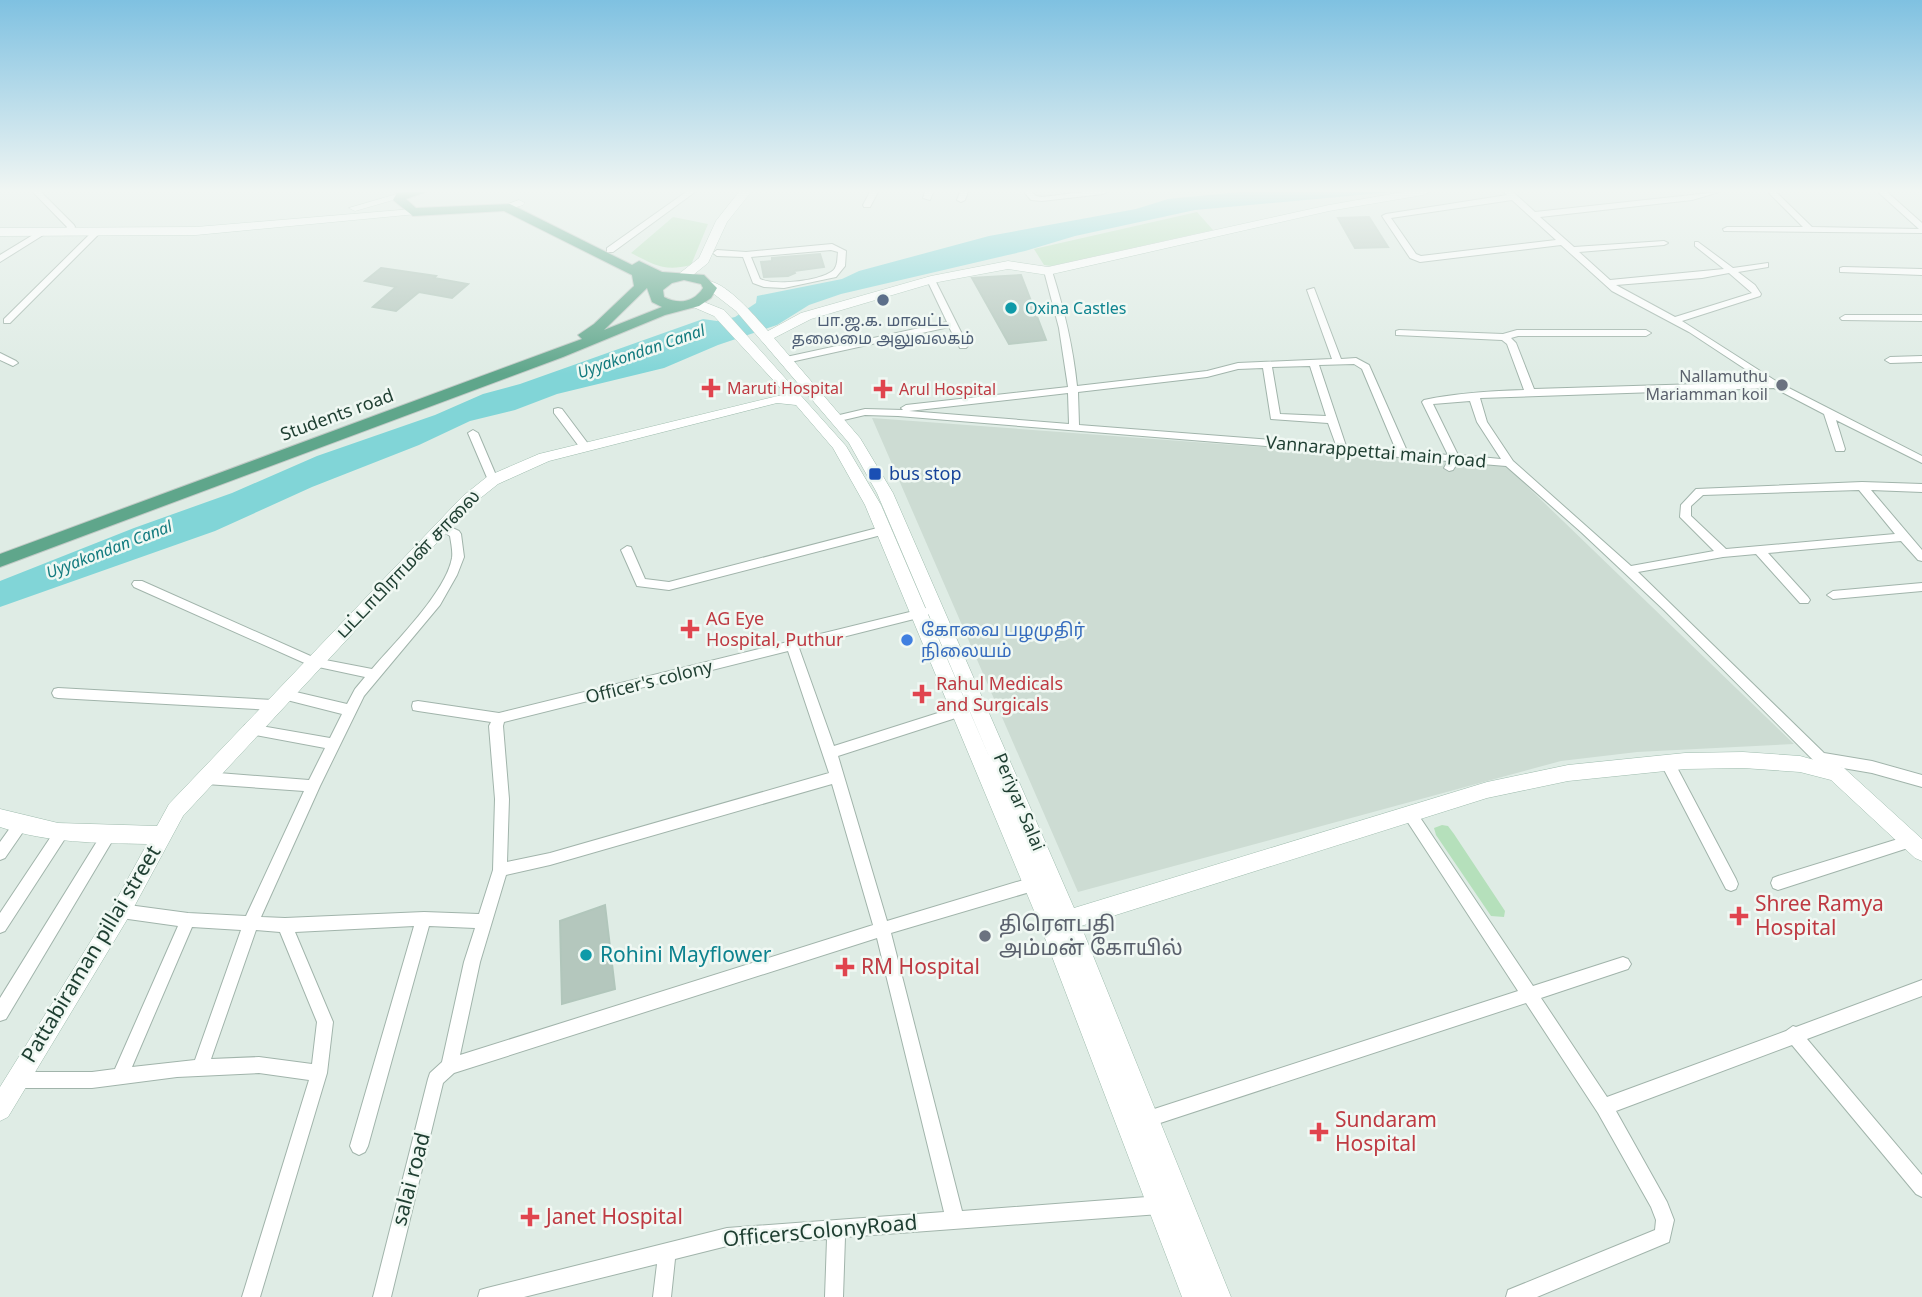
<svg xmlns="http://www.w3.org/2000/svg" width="1922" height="1297" font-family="'Noto Sans','Noto Sans Tamil',sans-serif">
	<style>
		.built { fill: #cddcd3 }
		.green { fill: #b5e0bb }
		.water { fill: #81d5d7 }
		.building { fill: #b4c7bd; stroke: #b1c6bb; stroke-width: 2 }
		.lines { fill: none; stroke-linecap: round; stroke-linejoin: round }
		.street-casing { stroke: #a1b4ab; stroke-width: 2 }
		.secondary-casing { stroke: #9fbcae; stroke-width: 1 }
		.primary-casing { stroke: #c0c9c5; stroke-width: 2 }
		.street { fill: #fff; fill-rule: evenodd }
		.secondary { fill: #fff; fill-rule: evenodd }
		.primary { fill: #5fa68b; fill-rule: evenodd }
		.service-dot { fill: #5c6f8a; stroke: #f0f8f3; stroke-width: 2.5 }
		.culture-dot { fill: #0f9aa8; stroke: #f0f8f3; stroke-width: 2.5 }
		.worship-dot { fill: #6b7280; stroke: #f0f8f3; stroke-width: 2.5 }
		.health-dot { fill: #e0444e; stroke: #f0f8f3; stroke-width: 2.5 }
		.transit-dot { fill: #1a4fb4; stroke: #f0f8f3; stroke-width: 2.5 }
		.shop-dot { fill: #3f7fe0; stroke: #f0f8f3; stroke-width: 2.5 }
		.labels { text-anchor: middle; stroke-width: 5; stroke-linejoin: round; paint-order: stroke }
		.far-culture-label { font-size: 16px; fill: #0d838f; stroke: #f0f8f3; text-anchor: start }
		.far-service-label { font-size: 16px; fill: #4e5e75; stroke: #f0f8f3 }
		.far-water-label { font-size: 16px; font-style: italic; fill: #137b7f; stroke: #f0f8f3 }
		.far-worship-label { font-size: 16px; fill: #5b616d; stroke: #f0f8f3; text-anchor: end }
		.far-health-label { font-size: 16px; fill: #be3a42; stroke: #f0f8f3; text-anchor: start }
		.street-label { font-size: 18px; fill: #1e3e31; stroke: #f0f8f3 }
		.transit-label { font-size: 18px; fill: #164399; stroke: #f0f8f3; text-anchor: start }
		.health-label { font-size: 18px; fill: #be3a42; stroke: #f0f8f3; text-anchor: start }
		.shop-label { font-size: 18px; fill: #366cbe; stroke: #f0f8f3; text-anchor: start }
		.near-health-label { font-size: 21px; fill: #be3a42; stroke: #f0f8f3; text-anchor: start }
		.near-worship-label { font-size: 21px; fill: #5b616d; stroke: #f0f8f3; text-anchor: start }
		.near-street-label { font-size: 21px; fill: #1e3e31; stroke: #f0f8f3 }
		.near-culture-label { font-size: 21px; fill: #0d838f; stroke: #f0f8f3; text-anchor: start }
	</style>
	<rect width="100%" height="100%" fill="#dfece5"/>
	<!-- built -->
	<path class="built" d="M872,418L1505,465L1794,744L1637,752L1561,761L1078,892Z"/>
	<!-- green -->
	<path class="green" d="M1197,212L1213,230L1051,266L1044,265L1034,249Z
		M673,217L708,224L691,265C664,272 655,265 631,253Z
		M1442,825L1448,826L1454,834L1505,911L1504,917L1491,916L1436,835L1434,828Z"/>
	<!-- water -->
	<path class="water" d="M1239,192H1392L1195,210L1075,236L1025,251L841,294L809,305L777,325L718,345L664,368L557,394L515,410L470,421L419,445L312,487L215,531L0,607V581L134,528L232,493L317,456L435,415L483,394L520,384L703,319L717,321L735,317L756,303L757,296L842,279L859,271L989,236L1136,209L1168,199Z"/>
	<!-- building -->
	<path class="building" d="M1369,217L1388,247L1355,248L1338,218Z
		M820,254L824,267L794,271L795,273L788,276L764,277L761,262L772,261V258Z
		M381,268L436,276L434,278L468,284L452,298L419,292L396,311L373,307L396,287L365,281Z
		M1021,275L1046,340L1009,344L972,278Z
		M605,905L615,989L562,1004L560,921Z"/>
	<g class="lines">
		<defs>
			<path id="street" d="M33,192H41L74,225L75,227L71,235H65L64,233L67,227Z
				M686,192H695L613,252H607V248Z
				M870,192H878L870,207H864L863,205Z
				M925,192H933L930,200L923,198Z
				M960,192H968L965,200L961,202L957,200Z
				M1024,192H1032L1036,196L1042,197L1083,192H1107L1103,194L1042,201L1031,200Z
				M1504,192H1513L1535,212L1719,192L1692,200L1540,217L1574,247L1664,241L1668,243L1664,245L1579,252L1610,280L1724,269L1695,246V242H1698L1733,268L1768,263V267L1738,272L1755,285L1761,294L1760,296L1682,321L1779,383L1922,456V463L1836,420L1845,449L1844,451H1836L1824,414L1774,388L1480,398L1487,422L1513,461L1631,566L1714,551L1680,517L1681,505L1696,489L1862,482L1922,484V492L1871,490L1922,550V561L1918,560L1901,541L1768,553L1808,597L1810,600L1808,603H1800L1756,554L1723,557L1638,572L1824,753L1872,761L1922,775V787L1872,773L1837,767L1842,773L1840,777L1835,779L1830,777L1664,610L1581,532L1506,466L1458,462L1453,470L1449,471L1444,468L1448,461L898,416L865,415L835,422L830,419L831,417L865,409L903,410L901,408L906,405L1068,387L1059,328L1044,271L1048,268L1052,271C1064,309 1073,346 1077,386L1207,371L1238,363L1332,359L1307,290L1314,288L1341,359L1356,358L1369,365L1407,451L1448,455L1422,402L1424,400C1457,393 1491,391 1524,390L1507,344L1502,340L1396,335V331L1399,330L1503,334L1517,330H1646L1651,333L1646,336H1518L1511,338L1516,343L1534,389L1765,382L1689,332L1612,291L1561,245L1420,262L1410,258L1382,216L1386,214L1507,195ZM1512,200L1556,240L1421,256L1416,254L1391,218ZM1729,273L1752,293L1675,317L1616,285L1702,278ZM1354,364L1362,369L1396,450L1346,446L1319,365ZM1310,366L1326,416L1280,414L1272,367ZM1263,368L1271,419L1328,423L1336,445L1079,425L1078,392L1207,377L1238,369ZM1068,393L1069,424L909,411ZM1470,401L1477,422L1501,459L1458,455L1433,404ZM1859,490L1895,534L1726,549L1691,516V506L1703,495Z
				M1768,192H1776L1812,227L1919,229L1878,192H1887L1922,223V233L1724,231L1723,229L1727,227H1803Z
				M41,230L48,232L0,262V255Z
				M93,231L100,233L10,323H4V319Z
				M832,244L846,251L845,266L836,277L784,288L764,287L753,283L743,257L717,256L713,253L717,250L746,252ZM831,250L838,252C837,260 838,268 831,272C817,281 775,286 760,279L751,257Z
				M1843,267L1922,269V275L1840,272V268Z
				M931,277L935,280L968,346L966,348H960L949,327L786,363L781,360L786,357L947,322L927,280Z
				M1845,315H1922V321L1842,320L1840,318Z
				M0,353L16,361L18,363L13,366L0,360Z
				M1922,356V362L1890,363L1885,360L1890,357Z
				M558,408L562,409L589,445V449H581L554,413V409Z
				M473,430L478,433L498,480L497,482L493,484L488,480L468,433Z
				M442,523L459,531L461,534L464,557L457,575L440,605L364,696L320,786L261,917L285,918L424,912L479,914L493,870L495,799L489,726L491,722L418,711L413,710L412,706L413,702L418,701L499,713L926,608L930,609L932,612L926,616L799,648L834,746L960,706L965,707L966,711L965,715L838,756L887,921L1040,875L1045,877L1047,882L1045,887L1040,889L891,933L962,1211L1160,1196L1166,1199L1169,1205L1166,1211L1160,1214L845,1237L843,1297H825L827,1239L727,1246L675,1259L671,1297H653L657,1264L524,1297H478L480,1290L487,1288L727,1228L944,1212L877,938L454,1073L443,1083L391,1297H373L428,1079L430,1073L442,1062L464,962L475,928L429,926L368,1146L365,1152L359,1155L353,1152L350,1146L414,926L295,932L333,1022L327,1073L260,1297H242L309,1080L259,1073L177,1077L92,1088H17L11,1086L9,1080L11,1074L17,1072H92L115,1069L178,926L121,918L116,916L114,911L116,906L121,904L188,913L246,916L304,791L206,784L201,782L199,778L201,774L206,772L309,780L325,748L250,734L245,733L243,729L245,725L250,724L330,738L342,714L279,698L277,694L279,690L283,689L347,704L355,689L365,677L309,665L134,587L132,584L134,581H142L315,658L372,669C395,642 446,592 452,558C453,551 451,543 450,536L436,527ZM788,651L829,773L550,853L507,862L509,799L503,726L504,722ZM832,784L873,925L460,1055L480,962L506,875L550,865ZM192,927L241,930L195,1060L132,1067ZM256,930L280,932L317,1022L312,1064L259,1057L211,1059Z
				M885,526L891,530L889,533L669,590L637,586L621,550L627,546L631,547L645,579L669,582Z
				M1922,583V591L1833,599L1827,595L1833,591Z
				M58,688L273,700L278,701L279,705L278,709L273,710L58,698L54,697L52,693L54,689Z
				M1667,756L1672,758L1736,879L1738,884L1736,889L1731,891L1726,889L1660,762L1662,758Z
				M1410,808L1415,810L1533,986L1623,957L1628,959L1631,964L1628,969L1541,998L1607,1097L1786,1031L1793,1026L1796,1027L1922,980V996L1807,1039L1922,1175V1197L1916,1194L1792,1045L1616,1111L1667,1202L1674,1220L1669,1242L1537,1297H1506L1508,1290L1655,1230L1656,1220L1651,1207L1598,1113L1526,1003L1148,1127L1142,1125L1140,1119L1142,1113L1148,1111L1518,991L1405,818L1403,814L1405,810Z
				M20,819L25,821L27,825L25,829L5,858L0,860V842L15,821Z
				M63,824L68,826L70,830L68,834L5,931L0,933V913L58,826Z
				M109,828L114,830L116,834L114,838L6,1019L0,1021V998L104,830Z
				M1911,835L1916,837L1918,841L1916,845L1911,847L1778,890L1773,888L1771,883L1773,878L1778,876Z"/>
			<path id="secondary" d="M739,192H751L727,222L708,263L688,279H680V273L699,258L716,221Z
				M1403,192H1429L1423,195L1329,211L1048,275L1008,269L933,283L811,319L774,338L860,438L893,493L1074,908L1487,782L1568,765L1685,753L1743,752L1800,756L1844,768L1922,839V861L1915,858L1831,780L1800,772L1743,768L1685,769L1568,781L1487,798L1081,926L1231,1297H1182L1040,925L865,505L833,448L796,405L777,403L549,461L498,484L473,504L183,816L128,918L8,1117L0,1121V1087L114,904L147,844C97,843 48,843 0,827V809L58,823L157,826L169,804L463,496L488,476L539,454L786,394L714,316L691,306V300H699L724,310L846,446L881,505L991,761L877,493L849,443L736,311L705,287V281C724,279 756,317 768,331L801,313L931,276L1008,261L1048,267L1329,205Z
				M397,194L407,196L355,211L349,208Z
				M519,200L525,203L523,205L506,210L500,207Z
				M413,209L417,210V214L196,235L0,236V228L196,227Z"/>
			<path id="primary" d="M403,192H426L406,199L416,208L510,204L632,265L639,261L662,272L704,275L717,288L711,298L699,306L665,315L563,357L0,567V554L582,339L578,335L594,324L634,286L632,275L504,211L413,216L393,200L397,193ZM684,280L701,284L703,288C694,302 679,305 664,297L663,290L672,283ZM647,288L652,302L662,307L604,330Z"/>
		</defs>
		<!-- street casing -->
		<use href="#street" class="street-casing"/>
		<!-- secondary casing -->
		<use href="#secondary" class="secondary-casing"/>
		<!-- primary casing -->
		<use href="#primary" class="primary-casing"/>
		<!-- street -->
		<use href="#street" class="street"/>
		<!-- secondary -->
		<use href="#secondary" class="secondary"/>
		<!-- primary -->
		<use href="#primary" class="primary"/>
	</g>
	<!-- sky -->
	<linearGradient id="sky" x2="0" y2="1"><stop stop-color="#7fc1e1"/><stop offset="0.51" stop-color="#f1f6f3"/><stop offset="1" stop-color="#f1f6f3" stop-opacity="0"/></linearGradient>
	<rect width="1922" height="374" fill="url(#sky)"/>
	<!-- markers -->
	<circle class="service-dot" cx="883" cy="300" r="7"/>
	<g class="culture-dot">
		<circle cx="1011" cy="308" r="7"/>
		<circle cx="586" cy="955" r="7"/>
	</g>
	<g class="worship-dot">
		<circle cx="1782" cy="385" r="7"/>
		<circle cx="985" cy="936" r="7"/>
	</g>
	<g class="health-dot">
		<path d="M707.5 377.5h7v7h7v7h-7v7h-7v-7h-7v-7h7z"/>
		<path d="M879.5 378.5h7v7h7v7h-7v7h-7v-7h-7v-7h7z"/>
		<path d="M686.5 618.5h7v7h7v7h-7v7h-7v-7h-7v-7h7z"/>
		<path d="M918.5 683.5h7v7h7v7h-7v7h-7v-7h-7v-7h7z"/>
		<path d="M1735.5 905.5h7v7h7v7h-7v7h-7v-7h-7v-7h7z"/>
		<path d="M841.5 956.5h7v7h7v7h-7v7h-7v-7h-7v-7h7z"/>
		<path d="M1315.5 1121.5h7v7h7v7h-7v7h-7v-7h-7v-7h7z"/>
		<path d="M526.5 1206.5h7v7h7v7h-7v7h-7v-7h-7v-7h7z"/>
	</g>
	<rect class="transit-dot" x="868" y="467" width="14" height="14" rx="3.5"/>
	<circle class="shop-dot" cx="907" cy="640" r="7"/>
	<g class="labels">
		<!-- far-culture labels -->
		<g class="far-culture-label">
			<text x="1025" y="314">Oxina Castles</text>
		</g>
		<!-- far-service labels -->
		<g class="far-service-label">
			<text x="883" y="326">பா.ஜ.க. மாவட்ட<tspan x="883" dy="18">தலைமை அலுவலகம்</tspan></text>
		</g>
		<!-- far-water labels -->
		<g class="far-water-label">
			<text transform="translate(641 351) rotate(-19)" y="6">Uyyakondan Canal</text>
			<text transform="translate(109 549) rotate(-21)" y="6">Uyyakondan Canal</text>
		</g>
		<!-- far-worship labels -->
		<g class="far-worship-label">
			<text x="1768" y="382">Nallamuthu<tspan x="1768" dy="18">Mariamman koil</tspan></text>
		</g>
		<!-- far-health labels -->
		<g class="far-health-label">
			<text x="727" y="394">Maruti Hospital</text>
			<text x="899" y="395">Arul Hospital</text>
		</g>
		<!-- street labels -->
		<g class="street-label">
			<text transform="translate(337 415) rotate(-20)" y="6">Students road</text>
			<text transform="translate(1376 452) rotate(5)" y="6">Vannarappettai main road</text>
			<text transform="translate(408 564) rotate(-46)" y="6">பட்டாபிராமன் சாலை</text>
			<text transform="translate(649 682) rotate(-14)" y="6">Officer's colony</text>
			<text transform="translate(1019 802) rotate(67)" y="6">Periyar Salai</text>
		</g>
		<!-- transit labels -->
		<g class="transit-label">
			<text x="889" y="480">bus stop</text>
		</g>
		<!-- health labels -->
		<g class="health-label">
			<text x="706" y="625">AG Eye<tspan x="706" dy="21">Hospital, Puthur</tspan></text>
			<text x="936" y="690">Rahul Medicals<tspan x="936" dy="21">and Surgicals</tspan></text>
		</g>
		<!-- shop labels -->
		<g class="shop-label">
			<text x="921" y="636">கோவை பழமுதிர்<tspan x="921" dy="21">நிலையம்</tspan></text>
		</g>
		<!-- near-health labels -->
		<g class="near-health-label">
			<text x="1755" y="911">Shree Ramya<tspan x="1755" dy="24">Hospital</tspan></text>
			<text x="861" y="974">RM Hospital</text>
			<text x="1335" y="1127">Sundaram<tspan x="1335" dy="24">Hospital</tspan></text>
			<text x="546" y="1224">Janet Hospital</text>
		</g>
		<!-- near-worship labels -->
		<g class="near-worship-label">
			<text x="999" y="931">திரௌபதி<tspan x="999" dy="24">அம்மன் கோயில்</tspan></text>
		</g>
		<!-- near-street labels -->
		<g class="near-street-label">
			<text transform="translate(91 954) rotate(-59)" y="7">Pattabiraman pillai street</text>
			<text transform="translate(411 1179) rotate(-75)" y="7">salai road</text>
			<text transform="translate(820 1231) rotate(-5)" y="7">OfficersColonyRoad</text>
		</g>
		<!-- near-culture labels -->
		<g class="near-culture-label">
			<text x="600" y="962">Rohini Mayflower</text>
		</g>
	</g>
</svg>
